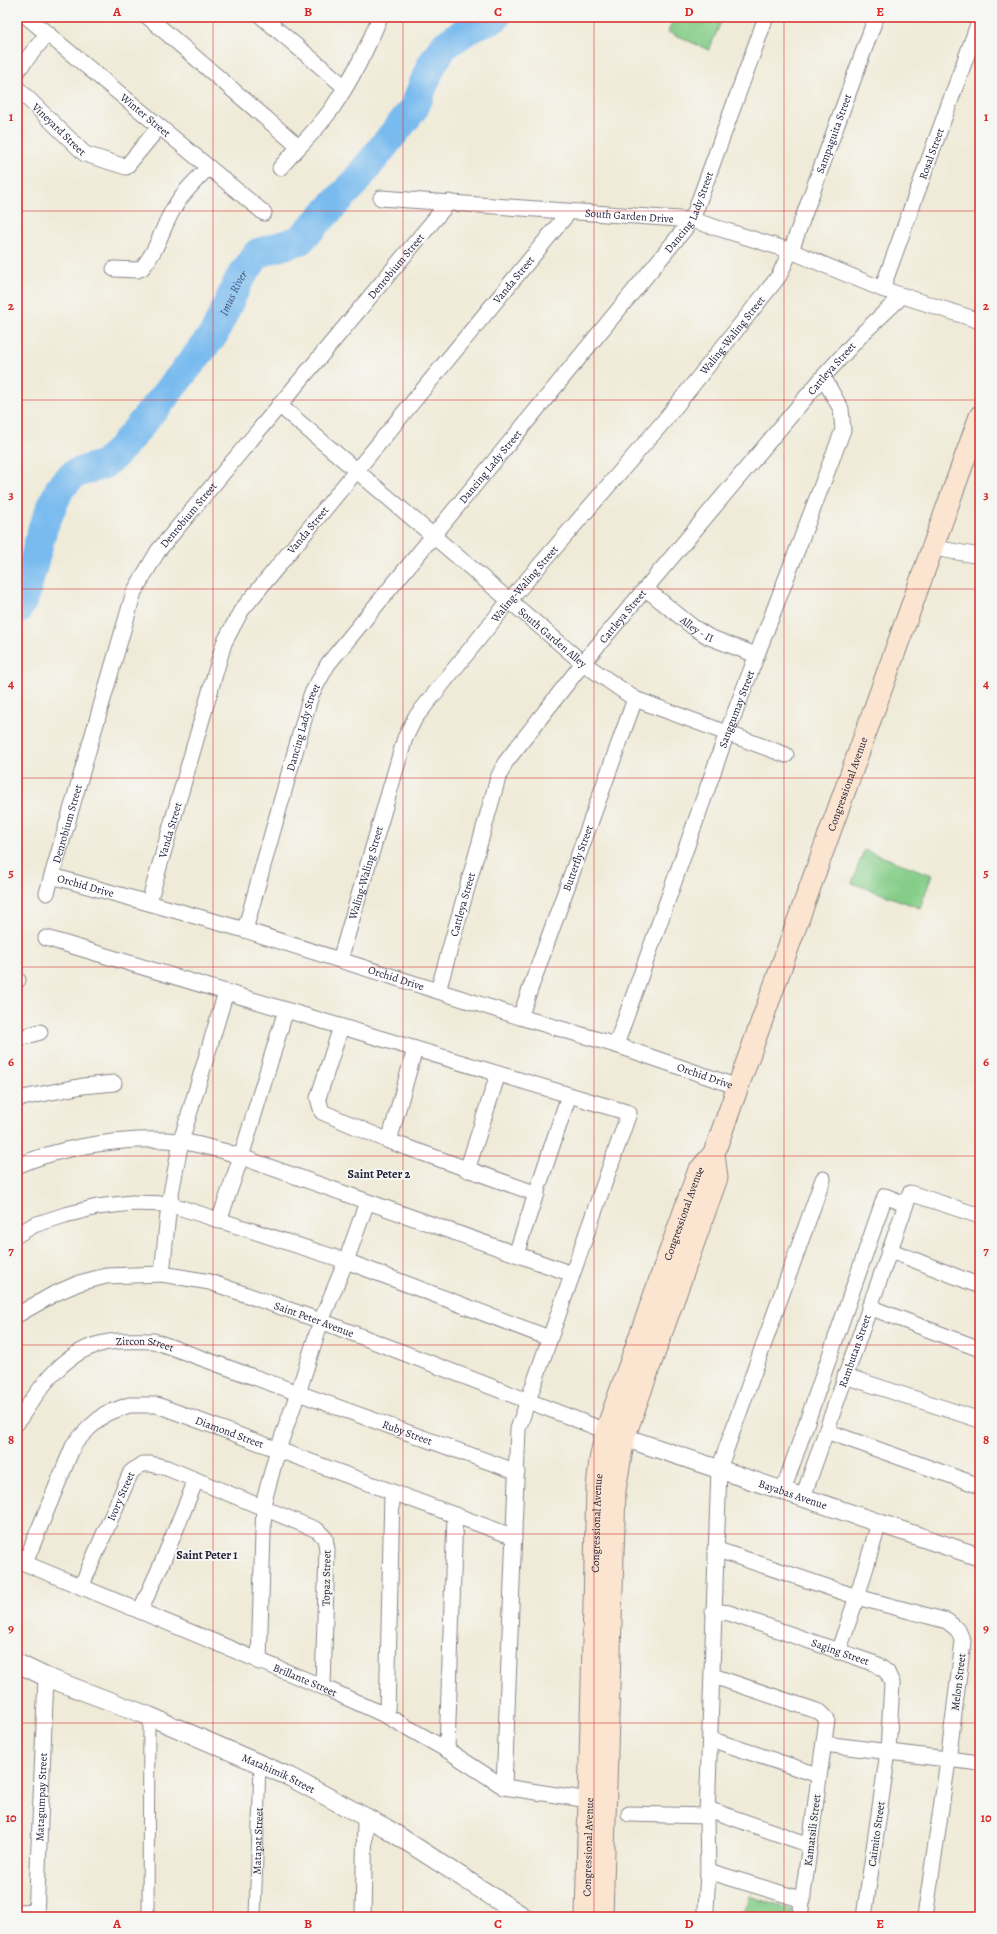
<svg xmlns="http://www.w3.org/2000/svg" width="997" height="1934" font-family="Alegreya,serif">
	<style>
		.green { fill: #85cd88; stroke: #547862 }
		.lines { fill: none; stroke-linecap: round; stroke-linejoin: round }
		.river { stroke: #79bbef; stroke-width: 30 }
		.pedestrian-casing { stroke: #89868a; stroke-width: 13 }
		.minor-casing { stroke: #89868a; stroke-width: 17 }
		.tertiary-casing { stroke: #89868a; stroke-width: 20 }
		.secondary-casing { stroke: #89868a; stroke-width: 23 }
		.pedestrian { stroke: #fff; stroke-width: 11 }
		.minor { stroke: #fff; stroke-width: 15 }
		.tertiary { stroke: #fff; stroke-width: 18 }
		.secondary { stroke: #fce5d0; stroke-width: 21 }
		.grid { fill: none; stroke: #d62828; stroke-width: 1; stroke-opacity: 0.55 }
		.labels { text-anchor: middle; stroke-width: 4; stroke-linejoin: round; paint-order: stroke }
		.street-label { font-size: 11px; fill: #22223b; stroke: #f6f6f2 }
		.water-label { font-size: 12px; font-style: italic; fill: #40587a; stroke: #f6f6f2 }
		.neighbourhood-label { font-size: 12px; font-weight: bold; fill: #22223b; stroke: #f6f6f2 }
		.neatline { fill: none; stroke: #d62828; stroke-width: 1.5 }
		.grid-label { font-size: 13px; text-anchor: middle; font-weight: bold; fill: #d62828 }
	</style>
	<rect width="100%" height="100%" fill="#f6f6f2"/>
	<filter id="ink" filterUnits="userSpaceOnUse"><feTurbulence type="fractalNoise" baseFrequency=".025" numOctaves="2"/><feDisplacementMap in="SourceGraphic" scale="8" xChannelSelector="R" yChannelSelector="G"/><feConvolveMatrix kernelMatrix="1 2 1 2 8 2 1 2 1" color-interpolation-filters="sRGB"/></filter>
	<filter id="wash" filterUnits="userSpaceOnUse"><feTurbulence type="fractalNoise" baseFrequency=".012" numOctaves="4" result="noise"/><feDisplacementMap in="SourceGraphic" scale="16" xChannelSelector="R" yChannelSelector="G"/><feGaussianBlur stdDeviation="0.9" result="paint"/><feColorMatrix in="noise" values="0 0 0 0 0 0 0 0 0 0 0 0 0 0 0 0 0 1.4 0 .05"/><feComposite in="paint" operator="in"/></filter>
	<g filter="url(#wash)">
		<rect width="100%" height="100%" fill="#f0ebd8"/>
		<!-- green -->
		<path class="green" d="M674,17H723L709,50L668,32Z
			M864,850L932,875L920,908L852,883Z
			M749,1896L797,1912L796,1917H742Z"/>
		<g class="lines">
			<!-- river -->
			<path class="river" id="s1" d="M17,610L24,598L43,527L60,488L74,474L104,464L117,453L159,403L214,334L239,280L258,253L300,240L351,187L414,108L432,64L444,46L473,26L496,17"/>
		</g>
	</g>
	<g filter="url(#ink)">
		<g class="lines">
			<defs>
				<g id="pedestrian">
					<path d="M17,1910L37,1909"/>
					<path d="M148,1917L149,1716"/>
					<path id="s2" d="M255,1917L260,1765"/>
				</g>
				<g id="minor">
					<path id="s3" d="M27,17L264,213"/>
					<path d="M148,17L298,146"/>
					<path d="M262,17L345,87"/>
					<path d="M17,71L48,33"/>
					<path id="s4" d="M17,88L85,154L126,167L159,127"/>
					<path d="M280,168C297,148 318,129 333,107C352,79 367,49 380,17"/>
					<path id="s5" d="M381,198L692,220L791,251L882,289L980,321"/>
					<path d="M114,269L137,270L142,268C158,250 162,227 174,208C183,192 196,180 208,168"/>
					<path id="s6" d="M882,289L980,19"/>
					<path id="s7" d="M279,405L583,663L635,699L786,755"/>
					<path d="M934,548L980,556"/>
					<path id="s8" d="M646,589L693,627L709,637L756,655"/>
					<path id="s9" d="M52,876L245,930L520,1017L616,1045L738,1087"/>
					<path id="s10" d="M47,893L134,592L158,551L449,202"/>
					<path id="s11" d="M149,902L224,643L241,611L569,212"/>
					<path id="s12" d="M245,930L311,695L328,664L692,220L766,17"/>
					<path d="M46,938L629,1113L518,1429L504,1787"/>
					<path id="s13" d="M340,960L405,738L415,718L509,601L664,421L779,276L793,245L876,17"/>
					<path d="M17,980H18"/>
					<path id="s14" d="M438,991L498,778L505,763L583,663L823,377L863,333L902,296"/>
					<path id="s15" d="M520,1017L635,699"/>
					<path d="M341,1027L318,1098L322,1112L389,1141L537,1194"/>
					<path d="M17,1039L40,1032"/>
					<path id="s16" d="M616,1045L727,733L843,430L841,409L823,377"/>
					<path d="M17,1099L83,1086L114,1083"/>
					<path d="M389,1141L415,1049"/>
					<path d="M17,1166C62,1146 130,1136 179,1141C195,1143 211,1148 227,1152L572,1274"/>
					<path d="M467,1170L498,1074"/>
					<path d="M219,1221L241,1157L286,1010"/>
					<path d="M17,1235L34,1225L65,1215L97,1207L132,1203L169,1204L346,1261L549,1338"/>
					<path d="M889,1250L980,1286"/>
					<path d="M516,1254L569,1095"/>
					<path d="M162,1274L169,1204L181,1141L226,992"/>
					<path d="M869,1307L980,1349"/>
					<path id="s17" d="M17,1315L54,1294L79,1283L106,1276L162,1274L210,1282L321,1321L606,1431"/>
					<path d="M845,1376L980,1420"/>
					<path id="s18" d="M17,1423C36,1393 60,1356 96,1345C115,1339 134,1341 154,1341L517,1472"/>
					<path d="M826,1431L980,1486"/>
					<path d="M783,1491L885,1196L905,1204"/>
					<path id="s19" d="M803,1497L910,1193L980,1216"/>
					<path d="M715,1549L857,1597L947,1621L958,1630L963,1642L948,1761L925,1917"/>
					<path id="s20" d="M17,1560L323,1687L387,1716L447,1750L504,1787L589,1800"/>
					<path id="s21" d="M25,1563L74,1444L89,1428L105,1414L129,1405H157L514,1537"/>
					<path id="s22" d="M81,1587L131,1472L142,1464H151L167,1468L317,1530L325,1538L327,1550L323,1687"/>
					<path d="M140,1611L162,1563L196,1480"/>
					<path id="s23" d="M713,1611L729,1613L876,1664L887,1672L892,1683L888,1752L864,1917"/>
					<path d="M838,1652L857,1597L879,1523"/>
					<path d="M259,1662L264,1501L278,1449L298,1393L321,1321L346,1261L367,1202"/>
					<path d="M713,1676L820,1712L827,1719L800,1917"/>
					<path d="M387,1716L392,1493"/>
					<path d="M710,1739L818,1775"/>
					<path d="M824,1744L980,1763"/>
					<path d="M447,1750L455,1515"/>
					<path d="M708,1809L810,1845"/>
					<path d="M629,1814L707,1816"/>
					<path d="M708,1871L803,1900"/>
					<path d="M706,1909L708,1871L707,1816L719,1469L823,1179"/>
					<path id="s24" d="M36,1917L46,1677"/>
					<path d="M363,1917L365,1817"/>
				</g>
				<g id="tertiary">
					<path id="s25" d="M611,1433L980,1557"/>
					<path id="s26" d="M17,1663L46,1677L149,1716L290,1777L386,1828L524,1917"/>
				</g>
				<g id="secondary">
					<path id="s27" d="M586,1917L597,1487L600,1460L606,1431L698,1172L714,1153L980,416"/>
					<path d="M602,1917L615,1490L624,1438L717,1178L714,1153"/>
				</g>
			</defs>
			<!-- pedestrian casing -->
			<use href="#pedestrian" class="pedestrian-casing"/>
			<!-- minor casing -->
			<use href="#minor" class="minor-casing"/>
			<!-- tertiary casing -->
			<use href="#tertiary" class="tertiary-casing"/>
			<!-- secondary casing -->
			<use href="#secondary" class="secondary-casing"/>
			<!-- pedestrian -->
			<use href="#pedestrian" class="pedestrian"/>
			<!-- minor -->
			<use href="#minor" class="minor"/>
			<!-- tertiary -->
			<use href="#tertiary" class="tertiary"/>
			<!-- secondary -->
			<use href="#secondary" class="secondary"/>
		</g>
	</g>
	<!-- grid -->
	<path class="grid" d="M213,17V1917M403,17V1917M594,17V1917M784,17V1917M17,211H980M17,400H980M17,589H980M17,778H980M17,967H980M17,1156H980M17,1345H980M17,1534H980M17,1723H980"/>
	<g class="labels">
		<!-- street labels -->
		<g class="street-label">
			<text dy="4" stroke="none"><textPath href="#s3" startOffset="154">Winter Street</textPath></text>
			<text dy="4" stroke="none"><textPath href="#s4" startOffset="59">Vineyard Street</textPath></text>
			<text dy="4" stroke="none"><textPath href="#s13" startOffset="979">Sampaguita Street</textPath></text>
			<text dy="4" stroke="none"><textPath href="#s6" startOffset="144">Rosal Street</textPath></text>
			<text dy="4" stroke="none"><textPath href="#s12" startOffset="859">Dancing Lady Street</textPath></text>
			<text dy="4" stroke="none"><textPath href="#s5" startOffset="249">South Garden Drive</textPath></text>
			<text dy="4" stroke="none"><textPath href="#s10" startOffset="732">Denrobium Street</textPath></text>
			<text dy="4" stroke="none"><textPath href="#s11" startOffset="735">Vanda Street</textPath></text>
			<text dy="4" stroke="none"><textPath href="#s13" startOffset="751">Waling-Waling Street</textPath></text>
			<text dy="4" stroke="none"><textPath href="#s14" startOffset="750">Cattleya Street</textPath></text>
			<text dy="4" stroke="none"><textPath href="#s12" startOffset="535">Dancing Lady Street</textPath></text>
			<text dy="4" stroke="none"><textPath href="#s10" startOffset="408">Denrobium Street</textPath></text>
			<text dy="4" stroke="none"><textPath href="#s11" startOffset="411">Vanda Street</textPath></text>
			<text dy="4" stroke="none"><textPath href="#s13" startOffset="427">Waling-Waling Street</textPath></text>
			<text dy="4" stroke="none"><textPath href="#s14" startOffset="426">Cattleya Street</textPath></text>
			<text dy="4" stroke="none"><textPath href="#s8" startOffset="65">Alley - II</textPath></text>
			<text dy="4" stroke="none"><textPath href="#s7" startOffset="359">South Garden Alley</textPath></text>
			<text dy="4" stroke="none"><textPath href="#s16" startOffset="357">Sanggumay Street</textPath></text>
			<text dy="4" stroke="none"><textPath href="#s12" startOffset="211">Dancing Lady Street</textPath></text>
			<text dy="4" stroke="none"><textPath href="#s27" startOffset="1179">Congressional Avenue</textPath></text>
			<text dy="4" stroke="none"><textPath href="#s10" startOffset="72">Denrobium Street</textPath></text>
			<text dy="4" stroke="none"><textPath href="#s11" startOffset="75">Vanda Street</textPath></text>
			<text dy="4" stroke="none"><textPath href="#s15" startOffset="169">Butterfly Street</textPath></text>
			<text dy="4" stroke="none"><textPath href="#s13" startOffset="91">Waling-Waling Street</textPath></text>
			<text dy="4" stroke="none"><textPath href="#s9" startOffset="35">Orchid Drive</textPath></text>
			<text dy="4" stroke="none"><textPath href="#s14" startOffset="90">Cattleya Street</textPath></text>
			<text dy="4" stroke="none"><textPath href="#s9" startOffset="359">Orchid Drive</textPath></text>
			<text dy="4" stroke="none"><textPath href="#s9" startOffset="683">Orchid Drive</textPath></text>
			<text dy="4" stroke="none"><textPath href="#s27" startOffset="718">Congressional Avenue</textPath></text>
			<text dy="4" stroke="none"><textPath href="#s17" startOffset="313">Saint Peter Avenue</textPath></text>
			<text dy="4" stroke="none"><textPath href="#s18" startOffset="163">Zircon Street</textPath></text>
			<text dy="4" stroke="none"><textPath href="#s19" startOffset="155">Rambutan Street</textPath></text>
			<text dy="4" stroke="none"><textPath href="#s21" startOffset="303">Diamond Street</textPath></text>
			<text dy="4" stroke="none"><textPath href="#s18" startOffset="441">Ruby Street</textPath></text>
			<text dy="4" stroke="none"><textPath href="#s25" startOffset="192">Bayabas Avenue</textPath></text>
			<text dy="4" stroke="none"><textPath href="#s22" startOffset="99">Ivory Street</textPath></text>
			<text dy="4" stroke="none"><textPath href="#s27" startOffset="394">Congressional Avenue</textPath></text>
			<text transform="translate(326 1578) rotate(-89)" y="4">Topaz Street</text>
			<text dy="4" stroke="none"><textPath href="#s23" startOffset="134">Saging Street</textPath></text>
			<text dy="4" stroke="none"><textPath href="#s20" startOffset="312">Brillante Street</textPath></text>
			<text transform="translate(958 1682) rotate(-83)" y="4">Melon Street</text>
			<text dy="4" stroke="none"><textPath href="#s26" startOffset="284">Matahimik Street</textPath></text>
			<text dy="4" stroke="none"><textPath href="#s24" startOffset="120">Matagumpay Street</textPath></text>
			<text transform="translate(812 1830) rotate(-83)" y="4">Kamatsili Street</text>
			<text transform="translate(876 1834) rotate(-82)" y="4">Caimito Street</text>
			<text dy="4" stroke="none"><textPath href="#s2" startOffset="76">Matapat Street</textPath></text>
			<text dy="4" stroke="none"><textPath href="#s27" startOffset="70">Congressional Avenue</textPath></text>
		</g>
		<!-- water labels -->
		<g class="water-label">
			<text dy="4" stroke="none"><textPath href="#s1" startOffset="397">Imus River</textPath></text>
		</g>
		<!-- neighbourhood labels -->
		<g class="neighbourhood-label">
			<text x="379" y="1178">Saint Peter 2</text>
			<text x="207" y="1559">Saint Peter 1</text>
		</g>
	</g>
	<!-- margin -->
	<rect width="997" height="1934" fill="none" stroke="#f6f6f2" stroke-width="44"/>
	<rect x="22" y="22" width="953" height="1890" class="neatline"/>
	<g class="grid-label">
		<text x="117" y="16">A</text>
		<text x="308" y="16">B</text>
		<text x="498" y="16">C</text>
		<text x="689" y="16">D</text>
		<text x="880" y="16">E</text>
		<text x="11" y="121">1</text>
		<text x="986" y="121">1</text>
		<text x="11" y="310">2</text>
		<text x="986" y="310">2</text>
		<text x="11" y="499">3</text>
		<text x="986" y="499">3</text>
		<text x="11" y="688">4</text>
		<text x="986" y="688">4</text>
		<text x="11" y="877">5</text>
		<text x="986" y="877">5</text>
		<text x="11" y="1066">6</text>
		<text x="986" y="1066">6</text>
		<text x="11" y="1255">7</text>
		<text x="986" y="1255">7</text>
		<text x="11" y="1444">8</text>
		<text x="986" y="1444">8</text>
		<text x="11" y="1633">9</text>
		<text x="986" y="1633">9</text>
		<text x="11" y="1822">10</text>
		<text x="986" y="1822">10</text>
		<text x="117" y="1928">A</text>
		<text x="308" y="1928">B</text>
		<text x="498" y="1928">C</text>
		<text x="689" y="1928">D</text>
		<text x="880" y="1928">E</text>
	</g>
</svg>
